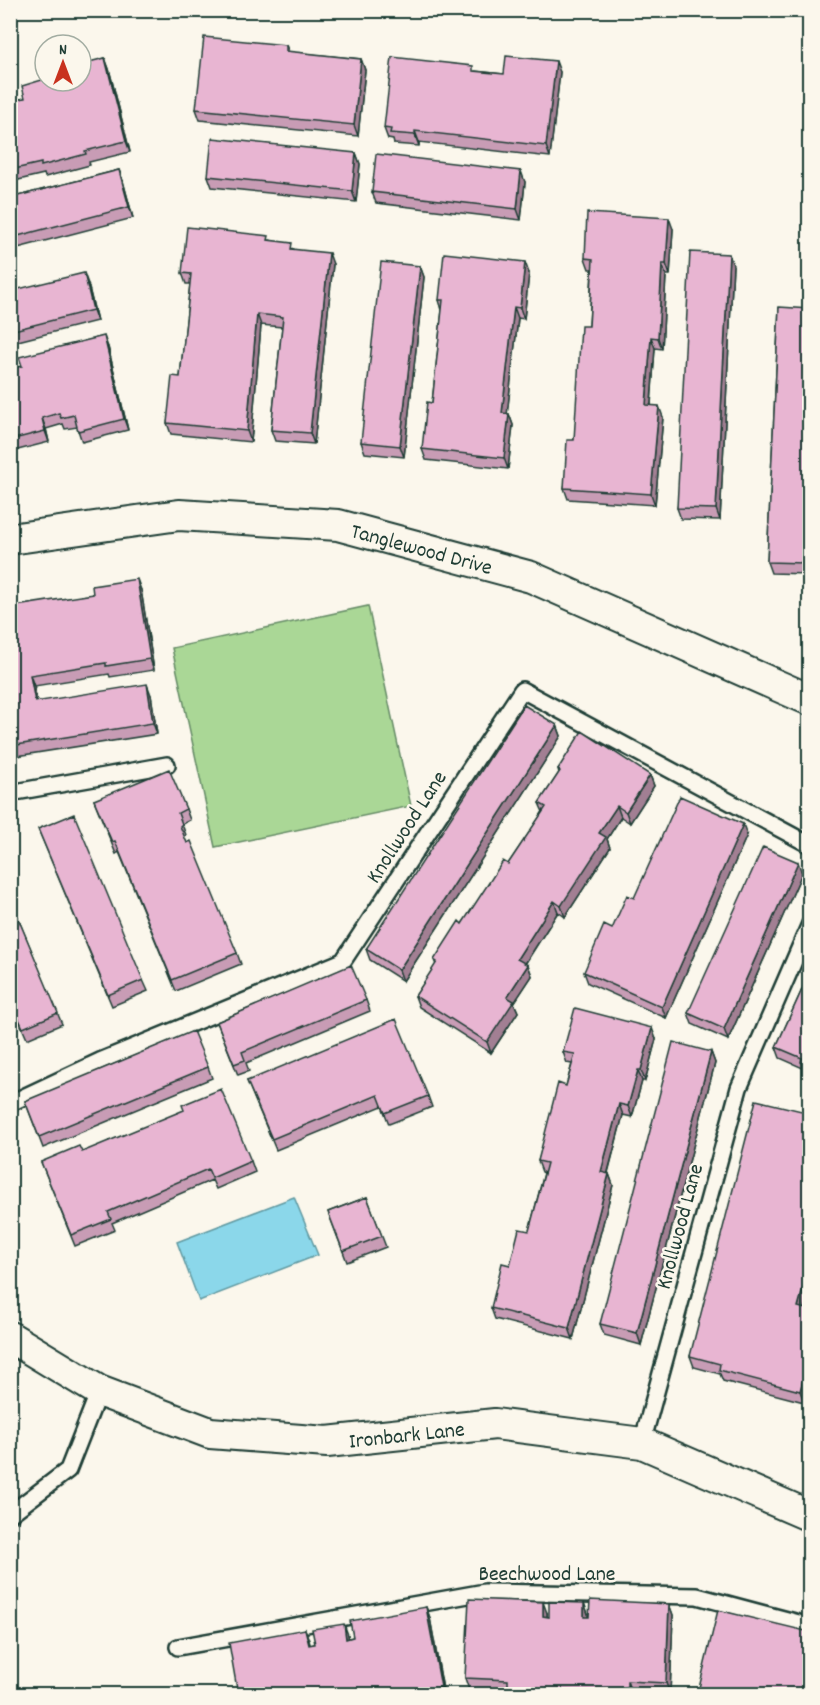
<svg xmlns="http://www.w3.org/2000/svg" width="820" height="1705" font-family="Dekko,sans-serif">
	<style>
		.green { fill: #aad796; stroke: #648a65; stroke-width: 1.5 }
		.water { fill: #8bd7ea; stroke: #6099a1; stroke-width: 1.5 }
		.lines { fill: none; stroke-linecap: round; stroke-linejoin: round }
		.service-casing { stroke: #1f3d34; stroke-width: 20 }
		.minor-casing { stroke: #1f3d34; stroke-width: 34 }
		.service { stroke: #fbf7ec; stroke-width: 15 }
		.minor { stroke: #fbf7ec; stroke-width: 30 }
		.wall { fill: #c89cb5; stroke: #1f3d34; stroke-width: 1.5 }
		.shaded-wall { fill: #a27f93; stroke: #1f3d34; stroke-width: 1.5 }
		.building { fill: #e8b5d2; stroke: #1f3d34; stroke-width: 1.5 }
		.labels { text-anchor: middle; stroke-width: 5; stroke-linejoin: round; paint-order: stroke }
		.street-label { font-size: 22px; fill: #1f3d34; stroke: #fbf7ec }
	</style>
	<rect width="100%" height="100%" fill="#fbf7ec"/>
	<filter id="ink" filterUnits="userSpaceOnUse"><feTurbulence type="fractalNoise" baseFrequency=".0167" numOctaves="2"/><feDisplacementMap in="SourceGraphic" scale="12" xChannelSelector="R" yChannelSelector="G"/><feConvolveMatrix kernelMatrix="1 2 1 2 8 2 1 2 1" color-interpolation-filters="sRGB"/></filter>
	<g filter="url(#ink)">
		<!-- green -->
		<path class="green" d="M368,606L411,806L215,847L172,648Z"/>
		<!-- water -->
		<path class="water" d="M294,1197L318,1255L199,1301L177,1242Z"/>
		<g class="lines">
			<defs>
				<path id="service" d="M10,793L167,765
					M15,1101L100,1061L343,961L522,690L810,845
					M642,1443L739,1088L810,924
					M10,1514L68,1470L99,1391
					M178,1647L485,1592L697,1596L810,1626"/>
				<g id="minor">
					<path id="s1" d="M10,539L179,515L338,525L531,577L810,700"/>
					<path id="s2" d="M10,1337L99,1391L210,1433L327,1442L495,1424L642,1443L810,1516"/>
				</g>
			</defs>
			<!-- service casing -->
			<use href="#service" class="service-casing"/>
			<!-- minor casing -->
			<use href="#minor" class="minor-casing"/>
			<!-- service -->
			<use href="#service" class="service"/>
			<!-- minor -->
			<use href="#minor" class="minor"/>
		</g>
		<!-- wall -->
		<path class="wall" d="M286,45L289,52L361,59L365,70L358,136L200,120L196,109Z
			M105,58L109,69L130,152L89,162L90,165L45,177L44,174L10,182V101L25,98L45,81Z
			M475,71L504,74L560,72L550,157L419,142V146L394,144L393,140L388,139L384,128Z
			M356,153L360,164L356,202L212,187L208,176Z
			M119,170L123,181L133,218L10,250V198Z
			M525,182L521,220L376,203L372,192Z
			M673,229L670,275H666L662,349L655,348L651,405L663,417L655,505L568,499L564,488L574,440L589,326L592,269H589L585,258Z
			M270,240L333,264L314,444L275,441L271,430L282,327L261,325L251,442L171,434L167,423L180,377L190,284H186L182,273Z
			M733,265L720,520L681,519L677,508Z
			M420,266L424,277L404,457L365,453L361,442Z
			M529,273L524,319L518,318L507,414H509L513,425L508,469L426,460L422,449L432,403L442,310L439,300Z
			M88,284L97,321L10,343V291Z
			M779,307L809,574L771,573L767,562Z
			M108,347L128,430L82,442L77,427L65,429L63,424L46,429L49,442L10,452V369Z
			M141,590L154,670L110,677L109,674L34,686L37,702L151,695L157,734L10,757V607Z
			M557,725L561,736L403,981L370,960L366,949Z
			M558,769L650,775L654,786L630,823L621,817L607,839L610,848L565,917L558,912L525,964L528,965L532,976L514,1003L518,1012L491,1053L419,1007L415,996L436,965L434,960L508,864L543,812L539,803L559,773Z
			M94,800L186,809L190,820L182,824L186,835L184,837L237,953L241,964L176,991L119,852L116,854Z
			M38,829L143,980L148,991L112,1006Z
			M747,835L666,1018L588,983L584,972L612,929L634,898Z
			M802,873L728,1040L692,1024L688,1013Z
			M10,899L62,1024L27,1039L10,1000Z
			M810,972V1075L805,1073L803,1068L780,1058L776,1047Z
			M366,1000L370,1011L246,1063L249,1071L238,1075L217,1022Z
			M656,1039L645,1081H642L632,1117L623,1115L608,1173L609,1174L613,1185L573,1339L495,1319L491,1308L510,1265L529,1231L544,1173L542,1172L538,1161L566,1086L572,1064L567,1063L563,1052Z
			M711,1052L715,1063L641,1345L604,1335L600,1324Z
			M208,1067L212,1078L43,1148L25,1101Z
			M247,1081L428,1096L432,1107L389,1124L382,1106L276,1150Z
			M810,1113V1291L805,1308L810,1310V1380L804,1402L723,1381L720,1374L694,1367L690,1356Z
			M82,1152L251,1161L255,1172L216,1189L212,1180L112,1223L115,1230L75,1246L41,1162Z
			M367,1197L386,1247L347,1262L328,1212Z
			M584,1603L588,1614V1617L669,1604L673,1615L670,1694L631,1692V1695H508V1691L469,1690L465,1678L547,1613V1617H549Z
			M426,1607L430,1618L444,1695H238L305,1629L310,1645L348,1635V1638L353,1637Z
			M699,1688L810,1695H701Z"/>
		<!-- shaded-wall -->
		<path class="shaded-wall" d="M105,58L109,69L130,152L126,141Z
			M361,59L365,70L358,136L354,125Z
			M556,61L560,72L550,157L546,146Z
			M415,131L419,142V146L415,135Z
			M356,153L360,164L356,202L352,191Z
			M119,170L123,181L133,218L129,207Z
			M521,171L525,182L521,220L517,209Z
			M669,218L673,229L670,275L666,264Z
			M329,253L333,264L314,444L310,433Z
			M729,254L733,265L720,520L716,509Z
			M525,262L529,273L524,319L520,308Z
			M662,264L666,275L662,349L658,338Z
			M420,266L424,277L404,457L400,446Z
			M84,273L88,284L97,321L93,310Z
			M514,307L518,318L506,424L502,413Z
			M257,314L261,325L251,442L247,431Z
			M104,336L108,347L128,430L124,419Z
			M651,337L655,348L650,416L646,405Z
			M659,406L663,417L655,505L651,494Z
			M509,414L513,425L508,469L504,458Z
			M42,418L46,429L49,442L45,431Z
			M810,471L809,574L805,563Z
			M137,579L141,590L154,670L150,659Z
			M30,675L34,686L39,713L35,702Z
			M147,684L151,695L157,734L153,723Z
			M557,725L561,736L403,981L399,970Z
			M650,775L654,786L630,823L626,812Z
			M617,806L621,817L607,839L610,848L565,917L561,906L599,833Z
			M743,824L747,835L666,1018L662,1007Z
			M798,862L802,873L728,1040L724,1029Z
			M554,901L558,912L521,970L517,959Z
			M528,965L532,976L514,1003L518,1012L491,1053L487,1042L507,997Z
			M652,1028L656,1039L645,1081L641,1070Z
			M711,1052L715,1063L641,1345L637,1333Z
			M638,1070L642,1081L632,1117L628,1106Z
			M619,1104L623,1115L605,1183L601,1172Z
			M609,1174L613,1185L573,1339L569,1328Z
			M810,1264V1291L802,1318L798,1307Z
			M810,1353V1380L804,1402L800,1391Z
			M10,1465L13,1472L10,1474Z
			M543,1602L547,1613V1627L543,1616Z
			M584,1603L588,1614V1628L584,1617Z
			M669,1604L673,1615L670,1694L666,1683Z
			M426,1607L430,1618L444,1695L441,1687Z
			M344,1624L348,1635L350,1650L346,1639Z
			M305,1629L309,1640L313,1656L309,1645Z
			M627,1681L631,1692V1695H627Z"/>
		<!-- building -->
		<path class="building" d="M204,37L286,45V51L361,59L354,125L196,109Z
			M506,56L556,61L546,146L415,131V135L390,133L391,129L384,128L392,57L473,66V71L504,74Z
			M105,58L126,141L85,151L86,154L41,166V163L10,170V101L25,98L22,86L45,79V81H81V64Z
			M212,138L356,153L352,191L208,176Z
			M376,154L521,171L517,209L372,192Z
			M119,170L129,207L10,238V198Z
			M587,213L669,218L666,264H662L658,338L651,337L646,405L659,406L651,494L564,488L567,440H574L581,326H589L593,259L585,258Z
			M187,227L269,236L268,240L292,243L291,249L329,253L310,433L271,430L283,317L257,314L247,431L167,423L172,376L180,377L191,274L182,273Z
			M690,252L729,254L716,509L677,508Z
			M444,253L525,262L520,308L514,307L502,413L509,414L504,458L422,449L427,402L432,403L443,300H439Z
			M381,262L420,266L400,446L361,442Z
			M84,273L93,310L10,331V291Z
			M779,307L810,309V471L805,563L767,562Z
			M104,336L124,419L78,431L74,415L61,418L59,413L42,418L45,431L10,440V369L22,366L19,357Z
			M137,579L150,659L106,666V663L30,675L35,702L147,684L153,723L10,746V607L93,594L92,586Z
			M524,705L557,725L399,970L366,949Z
			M582,731L650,775L626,812L617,806L599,833L606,837L561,906L554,901L517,959L528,965L507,997L514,1001L487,1042L415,996L437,962L434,960L459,921L462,924L503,861L508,864L546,807L539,803L560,771L558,769Z
			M169,769L186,809L178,813L182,824L180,826L187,843L191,841L237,953L172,980L115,841L112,842L94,800Z
			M680,796L743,824L662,1007L584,972L604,925L612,929L627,895L634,898Z
			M74,814L143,980L108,995L38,829Z
			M763,847L798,862L724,1029L688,1013Z
			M10,899L58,1013L23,1028L10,999Z
			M351,965L366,1000L242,1052L245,1060L234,1064L217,1022Z
			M810,972V1066L801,1062L802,1058L776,1047Z
			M575,1008L652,1028L641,1070H638L628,1106L619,1104L601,1172L609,1174L569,1328L491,1308L502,1263L510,1265L519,1229L529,1231L547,1163L538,1161L558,1083L566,1086L575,1054L563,1052Z
			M396,1019L428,1096L385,1113L378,1095L272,1139L247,1081Z
			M193,1031L208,1067L39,1137L25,1101Z
			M673,1042L711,1052L637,1333L600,1324Z
			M221,1089L251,1161L212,1178L208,1169L108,1212L111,1219L71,1235L41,1162L79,1146L82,1152L184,1110L182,1105Z
			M756,1100L810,1113V1264L798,1307L810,1310V1353L800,1391L719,1370L720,1364L690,1356Z
			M367,1197L382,1236L343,1251L328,1212Z
			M469,1599L543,1602V1616L549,1617V1602L584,1603V1617H589L590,1600L669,1604L666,1683L627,1681V1695H586V1691L550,1690V1695H508V1680L465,1678Z
			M426,1607L441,1687L401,1695H238L229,1643L305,1629L309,1645L315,1644L312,1629L344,1624L346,1639L353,1637L350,1621Z
			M718,1610L810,1632V1695H723L699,1688Z"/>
	</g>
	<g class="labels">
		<!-- street labels -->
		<g class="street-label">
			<text dy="8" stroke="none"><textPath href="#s1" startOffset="417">Tanglewood Drive</textPath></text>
			<text transform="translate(405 826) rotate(-57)" y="8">Knollwood Lane</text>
			<text transform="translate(678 1226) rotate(-75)" y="8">Knollwood Lane</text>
			<text dy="8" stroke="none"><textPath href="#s2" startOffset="420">Ironbark Lane</textPath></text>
			<text x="547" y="1580">Beechwood Lane</text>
		</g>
	</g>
	<!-- margin -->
	<rect width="820" height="1705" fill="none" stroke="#fbf7ec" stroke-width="36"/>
	<rect x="18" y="18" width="784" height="1669" fill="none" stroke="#1f3d34" stroke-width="2" filter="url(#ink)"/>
	<!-- north arrow -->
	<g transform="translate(63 63)"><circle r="28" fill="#fbf7ec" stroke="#a3ada2" stroke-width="1.5"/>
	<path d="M0-4.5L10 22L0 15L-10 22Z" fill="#c8321e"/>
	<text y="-9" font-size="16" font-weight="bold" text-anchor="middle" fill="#1f3d34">N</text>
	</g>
</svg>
